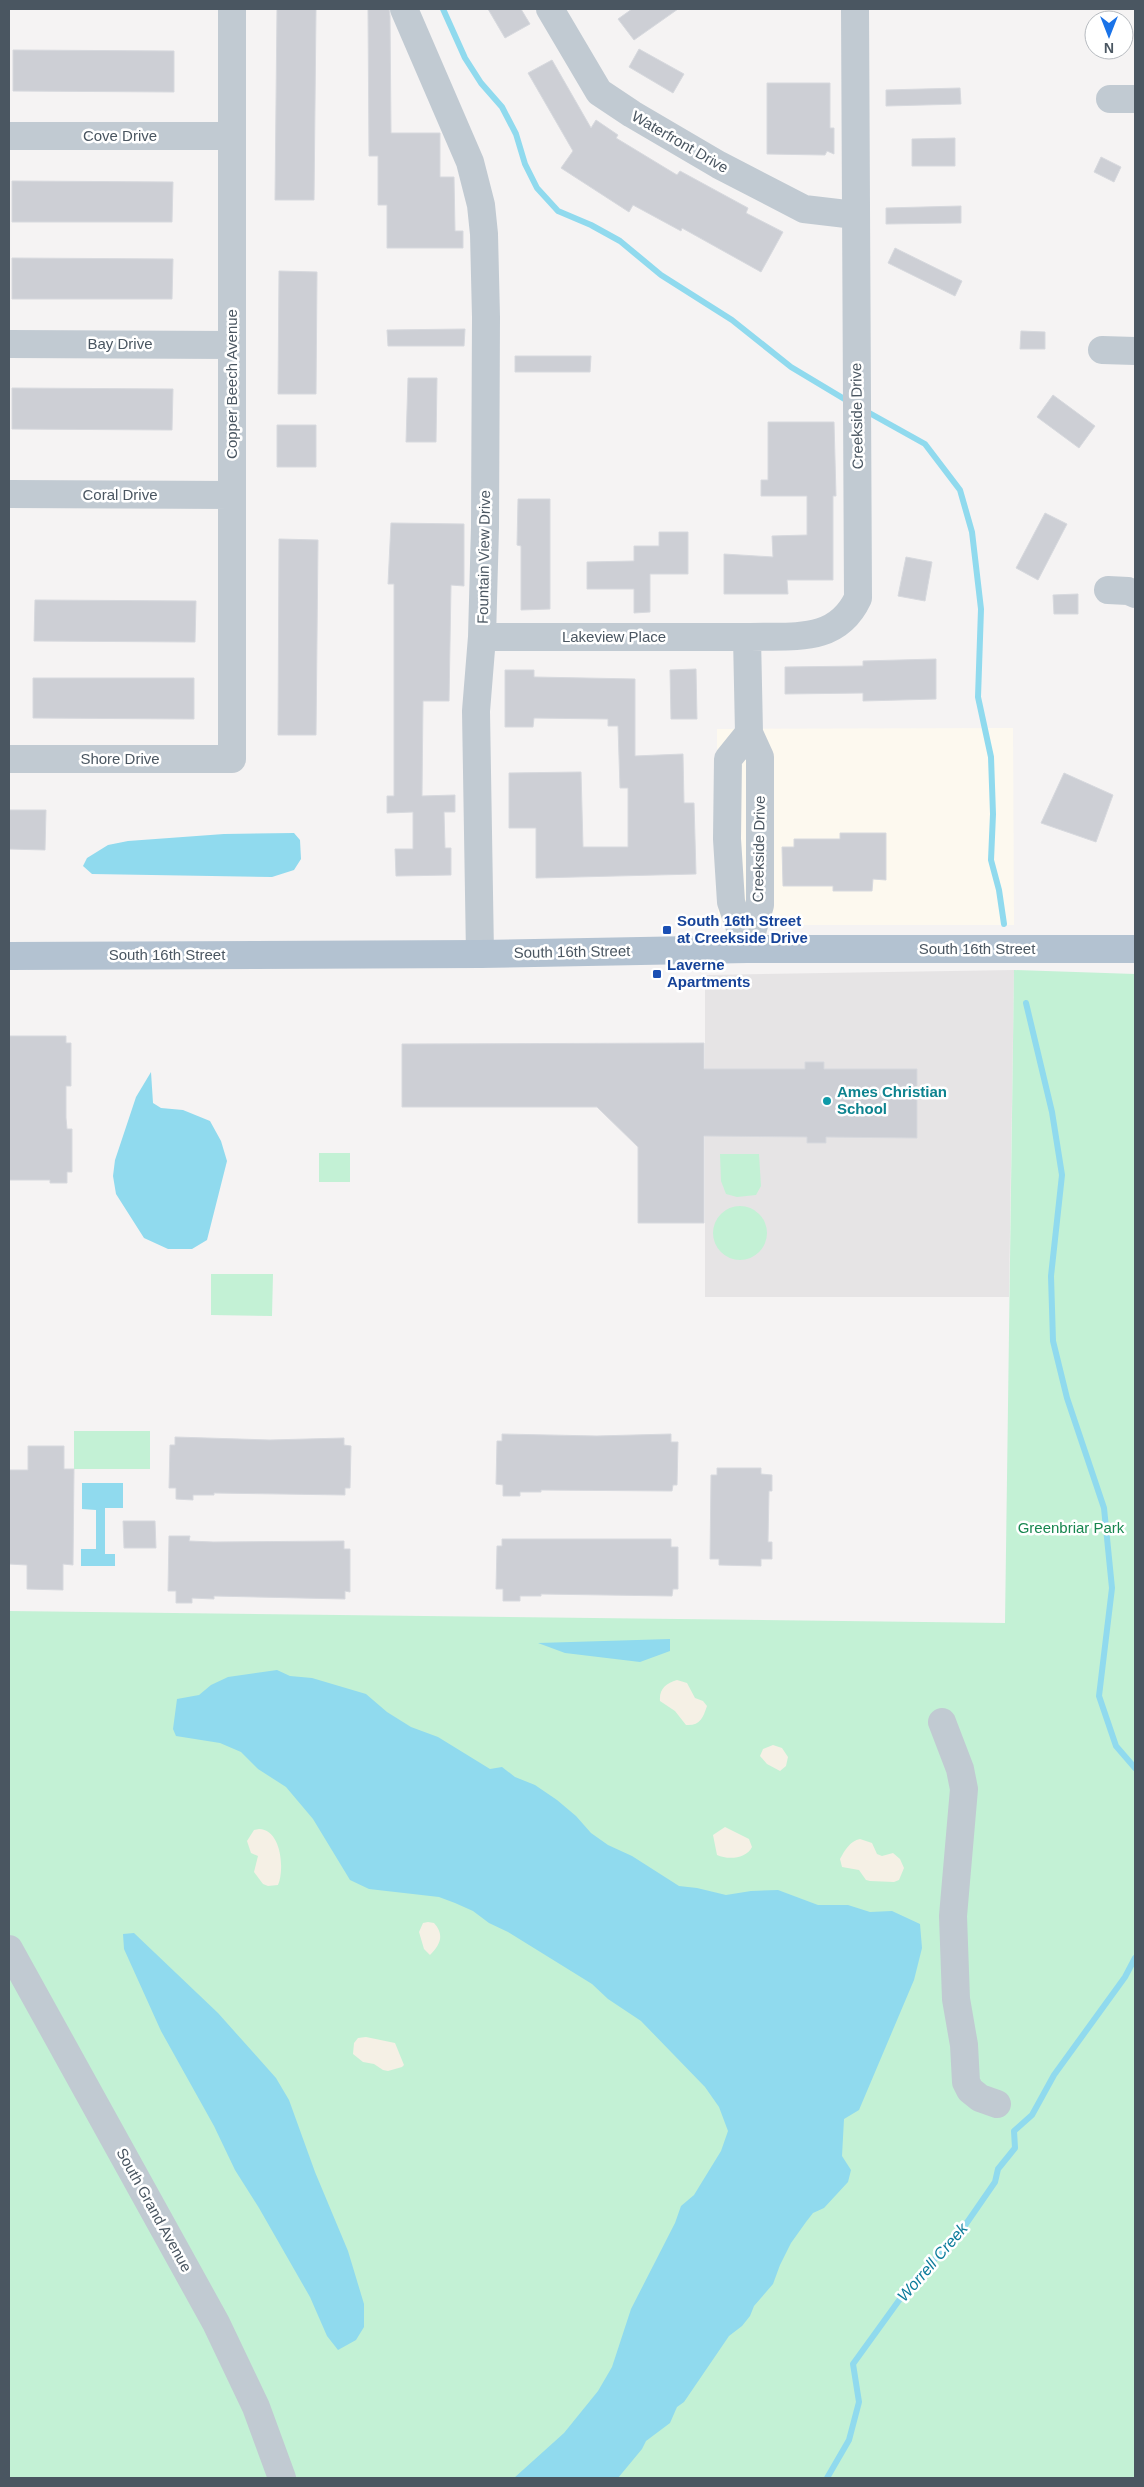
<svg xmlns="http://www.w3.org/2000/svg" width="1144" height="2487" font-family="Arial,sans-serif">
	<style>
		.commercial { fill: #fdf9ef }
		.education { fill: #e6e4e5 }
		.green { fill: #c3f1d5 }
		.sand { fill: #f5f0e5 }
		.water { fill: #90daee }
		.lines { fill: none; stroke-linecap: round; stroke-linejoin: round }
		.stream { stroke: #90daee; stroke-width: 6 }
		.building { fill: #cdcfd5; stroke: #d7d9de }
		.minor { stroke: #c1cad2; stroke-width: 28 }
		.major { stroke: #b3c2d1; stroke-width: 28 }
		.transit-dot { fill: #1a4fb4; stroke: #fff; stroke-width: 2 }
		.culture-dot { fill: #0f9aa8; stroke: #fff; stroke-width: 2 }
		.labels { text-anchor: middle; stroke-width: 5; stroke-linejoin: round; paint-order: stroke }
		.street-label { font-size: 15px; fill: #4a5661; stroke: #fff }
		.transit-label { font-size: 15px; font-weight: bold; fill: #164399; stroke: #fff; text-anchor: start }
		.culture-label { font-size: 15px; font-weight: bold; fill: #0d838f; stroke: #fff; text-anchor: start }
		.park-label { font-size: 15px; fill: #17864f; stroke: #fff }
		.water-label { font-size: 16px; font-style: italic; fill: #0c7c9b; stroke: #fff }
	</style>
	<rect width="100%" height="100%" fill="#f5f3f3"/>
	<!-- commercial -->
	<path class="commercial" d="M1013,728L1014,925H718L717,729Z"/>
	<!-- education -->
	<path class="education" d="M1014,970L1009,1297H705V975Z"/>
	<!-- green -->
	<path class="green" d="M1014,970L1135,974V2478H9V1611L1005,1623Z
		M319,1153H350V1182H319Z
		M720,1154H759L761,1186L756,1195L737,1197L726,1194L721,1181Z
		M713 1233a27 27 0 1 1 54 0a27 27 0 1 1-54 0Z
		M211,1274H273L272,1316L211,1315Z
		M74,1431H150V1469H74Z"/>
	<!-- sand -->
	<path class="sand" d="M677,1680L687,1683L695,1698L703,1701L707,1706C703,1718 700,1726 686,1725L675,1711L660,1701C659,1689 666,1683 677,1680Z
		M773,1745L782,1748L788,1757L786,1766L780,1771L767,1764L760,1756L763,1749Z
		M725,1827L749,1839L752,1847C746,1859 728,1860 717,1855L713,1835Z
		M259,1829C281,1829 285,1869 278,1885L268,1886L263,1884L254,1872L258,1856L251,1853L247,1841L254,1830Z
		M860,1839L872,1843L877,1854L882,1856L893,1853L900,1859L904,1868L899,1880L894,1882L870,1881L866,1880L859,1870L842,1867L840,1859C845,1850 850,1841 860,1839Z
		M428,1922L434,1923C445,1935 440,1945 430,1955L424,1949L419,1932L423,1923Z
		M366,2037L395,2043L404,2065L402,2067L388,2071L383,2070L374,2064L363,2062L353,2054L354,2043L358,2038Z"/>
	<!-- water -->
	<path class="water" d="M294,833L300,840L301,859L294,870L272,877L92,874L83,866L87,858L108,845L128,841L224,834Z
		M151,1072L153,1103L161,1108L183,1110L210,1121L221,1141L227,1161L207,1240L192,1249H168L144,1238L116,1194L113,1176L115,1160L136,1097Z
		M82,1483H123V1508H105V1554H115V1566H81V1549H96V1510L82,1509Z
		M670,1639V1651L640,1662L565,1653L538,1643Z
		M277,1670L290,1676L312,1678L366,1694L387,1712L411,1727L438,1737L490,1769L502,1767L515,1777L535,1785L557,1800L576,1816L591,1833L608,1845L632,1856L679,1886L697,1888L726,1895L751,1891L778,1890L818,1905H848L870,1912L892,1911L920,1924L922,1948L914,1980L859,2110L844,2119L842,2156L851,2170L848,2182L824,2208L813,2213L806,2222L791,2243L780,2265L773,2284L754,2306L750,2316L742,2326L729,2336L684,2402L677,2407L670,2423L646,2441L642,2449L618,2478H514L564,2433L598,2391L612,2367L631,2309L675,2223L681,2206L694,2195L721,2151L728,2131L719,2107L705,2087L641,2021L608,1999L592,1984L508,1932L489,1923L473,1911L455,1903L439,1897L369,1889L350,1880L313,1819L286,1787L258,1769L241,1752L220,1743L176,1736L173,1729L177,1699L199,1695L211,1685L228,1677Z
		M134,1933L218,2013L276,2078L289,2100L315,2172L348,2251L364,2304V2327L356,2340L338,2350L327,2336L310,2297L259,2208L235,2170L214,2126L161,2031L124,1949L123,1934Z"/>
	<g class="lines">
		<!-- stream -->
		<path class="stream" d="M443,9L465,58L481,83L502,107L516,134L525,164L537,188L558,211L591,225L620,241L661,275L732,320L791,367L851,403
			M864,410L925,444L960,490L972,532L981,609L978,697L991,757L993,814L991,860L999,890L1004,924
			M1026,1003L1052,1112L1062,1175L1051,1276L1053,1341L1067,1398L1104,1508L1112,1588L1099,1696L1116,1746L1135,1768
			M827,2478L849,2440L859,2402L853,2364L913,2281L957,2237L995,2182L998,2169L1015,2148L1014,2131L1032,2115L1054,2075L1125,1977L1135,1958"/>
	</g>
	<!-- building -->
	<path class="building" d="M277,9H316L314,200H275Z
		M368,9H389L390,16L391,133H440V177H454L455,231H463V248H387V205H378V156H369Z
		M488,9H521L530,24L505,38Z
		M632,9H678L634,40L618,19Z
		M639,49L684,74L673,93L629,67Z
		M13,50L174,51V92L13,91Z
		M552,60L591,128L596,120L618,135L616,138L677,175L680,171L748,208L746,213L783,232L761,272L682,228L681,231L633,205L629,212L561,168L573,151L528,73Z
		M767,83H830V128H834V154L827,151L825,155L767,154Z
		M960,88L961,104L886,106V90Z
		M955,138V166H912V139Z
		M1101,157L1121,167L1114,182L1094,172Z
		M12,181L173,182L172,222H12Z
		M961,206V223L886,224V208Z
		M895,248L962,281L955,296L888,263Z
		M12,258L173,259L172,299H12Z
		M279,271L317,272L316,394H278Z
		M465,329L464,346H388L387,330Z
		M1021,331L1045,332V349H1020Z
		M515,356H591L590,372H515Z
		M408,378H437L436,442H406Z
		M12,388L173,389L172,430L12,429Z
		M1053,395L1095,426L1079,448L1037,417Z
		M768,422H834L836,496H833V580H787L788,594H724V554L773,557L772,536L807,535V496H761V480H768Z
		M277,425H316V467H277Z
		M518,499H550V609L521,610V546L517,545Z
		M1045,513L1067,524L1038,580L1016,568Z
		M391,523L464,524V586L451,585L449,701H423L422,796L455,795V812H444L445,848H451V875L396,876L395,849H413V812L387,813V796H394V584H388Z
		M659,532H688V574H650V612L634,613V589H587V562L634,561V546H659Z
		M279,539L318,540L316,735H278Z
		M906,557L932,562L925,601L898,596Z
		M1078,594V614H1054L1053,595Z
		M35,600L196,601L195,642L34,641Z
		M936,659V699L863,701V693L785,694V667L863,666V661Z
		M696,669L697,719H671L670,670Z
		M505,670H534V677L635,679V756L683,754L684,803H694L696,874L536,878V828H509V773L581,772L583,847H628V788H620L618,726H608V719L534,718L533,727H505Z
		M33,678H194V719L33,718Z
		M1064,773L1113,795L1096,842L1041,823Z
		M9,810H46L45,850L9,849Z
		M840,833H886V880L873,879L872,891H833V886H783L782,847H794V839H840Z
		M9,1036H66V1043H71V1086H66V1118L67,1129H72V1172H67V1183H50V1180H9Z
		M704,1043V1069H805V1062H824V1069H917V1138L826,1137V1143H807V1137L704,1136V1223H638V1147L597,1107H402V1044Z
		M502,1434L597,1436L671,1434V1442H678L677,1485H673L672,1491L541,1490V1492H520V1496H503V1485L496,1484L497,1441H502Z
		M175,1437L270,1440L344,1438V1445L351,1446L350,1488H345V1495L214,1493V1495H193V1500L176,1499V1488H169L170,1445H175Z
		M28,1446H64V1469H74L73,1565L63,1564V1590L27,1589V1565L9,1564V1470H28Z
		M717,1468H761V1474L772,1475V1491H769L768,1542H772V1559H761V1566L719,1565V1559H710L711,1475H717Z
		M123,1521H155L156,1548H124Z
		M169,1536H190L189,1541L213,1542L344,1541V1549H350V1592L345,1591V1599L214,1596V1599L192,1598V1603H176V1591H168Z
		M502,1539H671V1547H678V1589H673L672,1596L541,1594V1596H520V1601H503V1589H496L497,1546H502Z"/>
	<g class="lines">
		<!-- minor -->
		<path class="minor" d="M404,9L470,162L481,205L484,234L486,317L485,527L482,637L476,711L480,954
			M550,9L599,92L632,114L719,165L804,209L855,215
			M1110,99H1135
			M9,136H232
			M9,344L232,345
			M1102,350L1135,351
			M9,494L232,495
			M1108,590L1128,591L1135,594
			M482,637H747
			M9,759H232V9
			M747,949L760,905V757L749,733L747,637C791,635 836,645 858,598L855,9
			M747,949L731,902L727,839L728,759L749,733
			M942,1722L960,1769L964,1789L953,1916L956,1999L964,2045L966,2082L970,2090L980,2098L997,2104
			M9,1949L216,2323L256,2407L282,2478"/>
		<!-- major -->
		<path class="major" d="M9,956L480,954L747,949H1135"/>
	</g>
	<!-- markers -->
	<g class="transit-dot">
		<rect x="662" y="925" width="10" height="10" rx="2.5"/>
		<rect x="652" y="969" width="10" height="10" rx="2.5"/>
	</g>
	<circle class="culture-dot" cx="827" cy="1101" r="5"/>
	<g class="labels">
		<!-- street labels -->
		<g class="street-label">
			<text x="120" y="141">Cove Drive</text>
			<text transform="translate(680 142) rotate(30)" y="5">Waterfront Drive</text>
			<text x="120" y="349">Bay Drive</text>
			<text transform="translate(232 384) rotate(-90)" y="5">Copper Beech Avenue</text>
			<text transform="translate(857 416) rotate(-91)" y="5">Creekside Drive</text>
			<text x="120" y="500">Coral Drive</text>
			<text transform="translate(484 557) rotate(-89)" y="5">Fountain View Drive</text>
			<text x="614" y="642">Lakeview Place</text>
			<text x="120" y="764">Shore Drive</text>
			<text transform="translate(759 849) rotate(-89)" y="5">Creekside Drive</text>
			<text x="977" y="954">South 16th Street</text>
			<text transform="translate(572 952) rotate(-1)" y="5">South 16th Street</text>
			<text x="167" y="960">South 16th Street</text>
			<text transform="translate(154 2210) rotate(61)" y="5">South Grand Avenue</text>
		</g>
		<!-- transit labels -->
		<g class="transit-label">
			<text x="677" y="926">South 16th Street<tspan x="677" dy="17">at Creekside Drive</tspan></text>
			<text x="667" y="970">Laverne<tspan x="667" dy="17">Apartments</tspan></text>
		</g>
		<!-- culture labels -->
		<g class="culture-label">
			<text x="837" y="1097">Ames Christian<tspan x="837" dy="17">School</tspan></text>
		</g>
		<!-- park labels -->
		<g class="park-label">
			<text x="1071" y="1533">Greenbriar Park</text>
		</g>
		<!-- water labels -->
		<g class="water-label">
			<text transform="translate(932 2262) rotate(-49)" y="6">Worrell Creek</text>
		</g>
	</g>
	<!-- border -->
	<rect width="1144" height="2487" fill="none" stroke="#4a5661" stroke-width="20"/>
	<!-- north arrow -->
	<g transform="translate(1109 35) rotate(180)"><circle r="24" fill="#ffffff" stroke="#b7bbc0"/>
	<path d="M0-4L9 19L0 12L-9 19Z" fill="#1a73e8"/>
	<text y="-8" font-size="14" font-weight="bold" text-anchor="middle" fill="#4a5661">N</text>
	</g>
</svg>
